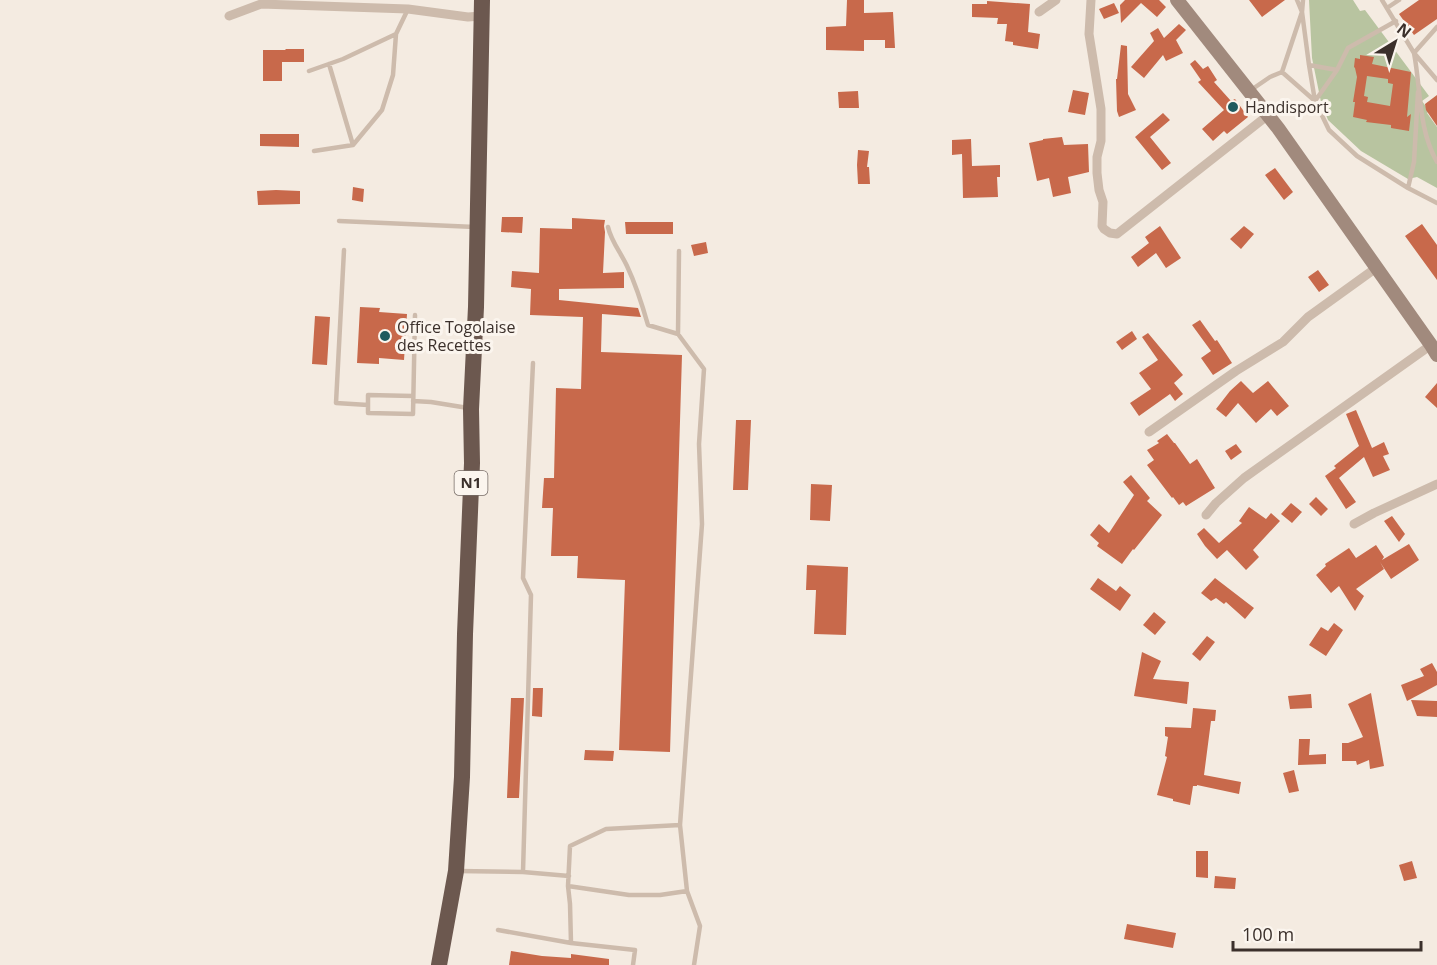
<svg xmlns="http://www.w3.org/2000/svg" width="1437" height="965" font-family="'Open Sans',sans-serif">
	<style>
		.green { fill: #b8c4a0 }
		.building { fill: #c8694b; fill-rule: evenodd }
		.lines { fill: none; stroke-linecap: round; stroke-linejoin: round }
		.service { stroke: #cdbbac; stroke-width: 4.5 }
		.minor { stroke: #cdbbac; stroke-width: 9 }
		.secondary { stroke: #a18a7d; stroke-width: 14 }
		.trunk { stroke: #6c584f; stroke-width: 16 }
		.poi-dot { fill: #1f5a5e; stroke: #fbf5ee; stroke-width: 2 }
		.labels { text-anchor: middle; stroke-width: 6; stroke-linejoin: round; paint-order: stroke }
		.shield { fill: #fbf5ee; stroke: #756b66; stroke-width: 1.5 }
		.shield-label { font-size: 15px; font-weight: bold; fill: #3b302b }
		.poi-label { font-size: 16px; fill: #3b302b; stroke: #fbf5ee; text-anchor: start }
	</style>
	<rect width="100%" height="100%" fill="#f4ebe1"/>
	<!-- green -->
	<path class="green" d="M1309,0H1353L1360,11L1365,10L1429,96L1422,101L1429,111L1427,113L1437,127V188L1417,177L1408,179L1361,151L1328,120L1321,102L1312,58Z"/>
	<!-- building -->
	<path class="building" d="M847,0H864V13L893,12L895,48H885V40H864V51L826,50V27L846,26Z
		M1125,0H1159L1166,7L1157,17L1141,3L1121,23L1120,5Z
		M1249,0H1285L1262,17Z
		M1419,0H1437V19L1414,35L1399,14Z
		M987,1L1030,4L1028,32L1040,34L1038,49L1013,45V42L1005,41L1007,24H997L998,18L972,17V4H987Z
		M1114,3L1119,13L1104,19L1099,9Z
		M1179,24L1186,30L1176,40L1183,53L1166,61L1163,55L1144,78L1131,67L1154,41L1150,33L1158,28L1164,38Z
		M1121,45L1127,46L1128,94L1136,110L1119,117L1117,111L1116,79H1117Z
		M286,49H304V62H282V81H263V50H285Z
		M1360,55L1374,57L1372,64L1411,72L1407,117L1411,114L1409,131L1391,128V125L1366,122L1367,120L1353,117L1355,102H1353L1357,77L1355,68L1354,67L1355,58L1360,59ZM1367,76L1388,79V83L1393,84L1390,106L1367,102L1368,97L1364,96Z
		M1195,60L1203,69L1208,66L1217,80L1214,82L1231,101L1235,99L1248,117L1227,134L1224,131L1213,141L1202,129L1224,110L1198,82L1201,80L1190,64Z
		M1073,90L1089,93L1085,115L1068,112Z
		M858,91L859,108H839L838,92Z
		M1437,95V126L1426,110L1425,104Z
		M1163,113L1170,120L1150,137L1171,163L1162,170L1135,137Z
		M260,134H299V147L260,146Z
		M1062,137L1064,145L1088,144L1089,172L1068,177L1071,193L1053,197L1049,178L1037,181L1029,143L1043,140V139Z
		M971,139L972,166L1000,165V177H997L998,197L963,198L962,154L952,155V140Z
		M858,150L869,151L867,167H869L870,184H858L857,165Z
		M1275,168L1293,192L1284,200L1265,175Z
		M353,187L364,189L363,202L352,200Z
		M276,190L300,191V204L258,205L257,191Z
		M502,217H523L522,233L501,232Z
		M572,218L605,220L604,226L605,232L603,273L624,272V288L559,289V300L638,308L641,317L602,314L601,352L682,355L670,752L619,750L625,580L577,578L578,556H551L553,508H542L544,478H554L556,388L581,389L583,317L530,315L531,289L511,287L512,271L539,273L540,228L572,229Z
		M625,222H673V234H626Z
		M1422,224L1437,245V280L1405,236Z
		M1160,226L1181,258L1166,268L1156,253L1138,267L1131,257L1149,243L1145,237Z
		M1244,226L1254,234L1241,249L1230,239Z
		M706,242L708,253L694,256L691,245Z
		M1318,270L1329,285L1319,292L1308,277Z
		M360,307L380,308L379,312L407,314L404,360L379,358V364L357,363Z
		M315,316L330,317L327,365L312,364Z
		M1200,320L1215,341L1217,340L1232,363L1213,375L1201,358L1211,351L1192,325Z
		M1132,331L1137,339L1122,350L1116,342Z
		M1148,333L1183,375L1174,383L1183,394L1175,401L1170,394L1139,416L1130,403L1151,389L1139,373L1158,360L1142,337Z
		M1241,381L1253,393L1268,381L1289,406L1277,416L1271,409L1256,423L1238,403L1226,417L1216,409L1230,391Z
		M1437,383V408L1425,397Z
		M1356,410L1372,448L1384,442L1389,454L1383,456L1390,470L1373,477L1364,457L1339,478L1356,502L1346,509L1325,476L1336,468L1334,466L1359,446L1346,414Z
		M736,420H751L748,490H733Z
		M1167,434L1174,443H1175L1190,464L1197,459L1215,488L1186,506L1183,502L1179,505L1173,497L1172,498L1147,465L1154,460L1147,450L1159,443L1157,441Z
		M1236,444L1242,452L1231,460L1225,451Z
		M1131,475L1150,498L1147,501L1162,515L1134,550L1133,549L1122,564L1097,546L1099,543L1090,535L1099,524L1109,533L1134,495L1123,482Z
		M811,484L832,485L830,521L810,520Z
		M1316,497L1328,509L1321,516L1309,504Z
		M1291,503L1302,512L1292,523L1281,514Z
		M1249,507L1266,519L1271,513L1280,521L1253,550L1259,557L1246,570L1227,550L1217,559L1205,546L1197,534L1204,528L1219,543L1242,523L1239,521Z
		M1392,516L1405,534L1399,542L1384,521Z
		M1409,544L1419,560L1391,579L1380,562L1384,569L1356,589L1364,596L1355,611L1339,586L1331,593L1316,575L1326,566L1325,564L1349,548L1356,558L1376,545L1384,557L1382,560Z
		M807,565L848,567L846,635L814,634L816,590H806Z
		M1098,578L1116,591L1120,586L1131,595L1120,611L1090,589Z
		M1215,578L1254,608L1245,619L1226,602L1224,604L1216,598L1211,601L1201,593Z
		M1154,612L1166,622L1155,635L1143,625Z
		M1334,623L1343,630L1326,656L1309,645L1321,627L1328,631Z
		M1207,636L1215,642L1200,661L1192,654Z
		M1142,652L1161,661L1153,679L1189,682L1187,704L1134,696Z
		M1432,663L1437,672V685L1407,701L1401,685L1424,676L1420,669Z
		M533,688H543L542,717L532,716Z
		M1371,693L1384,766L1370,769L1369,760L1357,765L1356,761H1342V743H1348L1363,737L1348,704Z
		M1311,694L1312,708L1290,709L1288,696Z
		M511,698H524L519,798H507Z
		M1411,700L1437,701V717L1417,716Z
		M1193,708L1216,710L1215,721H1211L1204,775L1241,782L1239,794L1197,785V786H1193L1190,805L1173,801V799L1157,795L1167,757L1165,756L1168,737L1165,736V727L1191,728Z
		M1299,739H1310L1309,755L1326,754V764L1298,765Z
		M585,750L614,751L613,761L584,760Z
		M1294,770L1299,791L1289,793L1283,773Z
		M1196,851H1208V878L1196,877Z
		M1412,861L1417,878L1404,881L1399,865Z
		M1215,876L1236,878L1235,889L1214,888Z
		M1127,924L1176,933L1173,948L1124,939Z
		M511,951L542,956L571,958V954L609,959V965H509Z"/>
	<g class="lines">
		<!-- service -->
		<path class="service" d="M1303,0L1302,12L1309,65L1315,101L1329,130L1357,156L1408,188L1437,203
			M1382,0L1414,53L1437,80
			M1387,8L1399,0
			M1437,27L1414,53C1421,89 1418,129 1437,162
			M329,64L353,145
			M1309,65L1337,70L1348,48L1396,21
			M309,71L343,59L396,34L408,9
			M1282,72L1302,12L1297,0
			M1251,90L1270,77L1282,72L1315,101L1337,70
			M314,151L353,145L382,110L393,75L396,34
			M1408,188L1414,162L1418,92
			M339,221L475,227
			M608,227C611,241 621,253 627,266C636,285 642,304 648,325L678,334L679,251
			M344,250L336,403L368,405
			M678,334L704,369L699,444L702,524L680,825L687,891L700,926L694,965
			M413,396L368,395V413L413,414L415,315
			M413,401L431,402L468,408
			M458,871L523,872L569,876
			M523,872L531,595L523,578L533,363
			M568,886L629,895H660L687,891
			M498,930L571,943L635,950L633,965
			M571,943L570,904L568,886L570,846L606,829L680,825"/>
		<!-- minor -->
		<path class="minor" d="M1091,0L1089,34L1101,109V141L1097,157V173L1099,190L1103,202L1102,226L1104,229L1110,233L1117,234L1267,116
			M1039,12L1056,0
			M229,16L261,4L408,9L468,17L481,16
			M1149,432L1236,371L1283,342L1308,317L1376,268
			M1206,515L1216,503L1244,478L1431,345
			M1354,524L1374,513L1437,484"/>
		<!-- secondary -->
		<path class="secondary" d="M1177,0L1278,128L1431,345L1437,355"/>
		<!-- trunk -->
		<path class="trunk" d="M439,965L456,871L462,777L465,634L472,463L471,409L476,307L482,0"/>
	</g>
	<!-- markers -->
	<g class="poi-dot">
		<circle cx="1233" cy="107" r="6"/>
		<circle cx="385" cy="336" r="6"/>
	</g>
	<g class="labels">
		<!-- shield labels -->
		<rect class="shield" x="454.5" y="471" width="33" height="24" rx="4.5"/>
		<g class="shield-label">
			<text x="471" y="488">N1</text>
		</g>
		<!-- poi labels -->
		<g class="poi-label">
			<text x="1245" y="113">Handisport</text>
			<text x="397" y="333">Office Togolaise<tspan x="397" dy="18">des Recettes</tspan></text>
		</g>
	</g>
	<!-- north arrow -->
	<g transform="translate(1395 42) rotate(38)" stroke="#fbf5ee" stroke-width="4.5" paint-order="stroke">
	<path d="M0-4.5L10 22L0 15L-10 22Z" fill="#3b302b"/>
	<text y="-9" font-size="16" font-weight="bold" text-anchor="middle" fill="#3b302b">N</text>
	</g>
	<!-- scale -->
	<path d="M1233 941v9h188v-9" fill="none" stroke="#3b302b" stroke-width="3"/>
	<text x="1242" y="941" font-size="18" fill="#3b302b" stroke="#fbf5ee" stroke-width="4.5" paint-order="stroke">100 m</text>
</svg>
